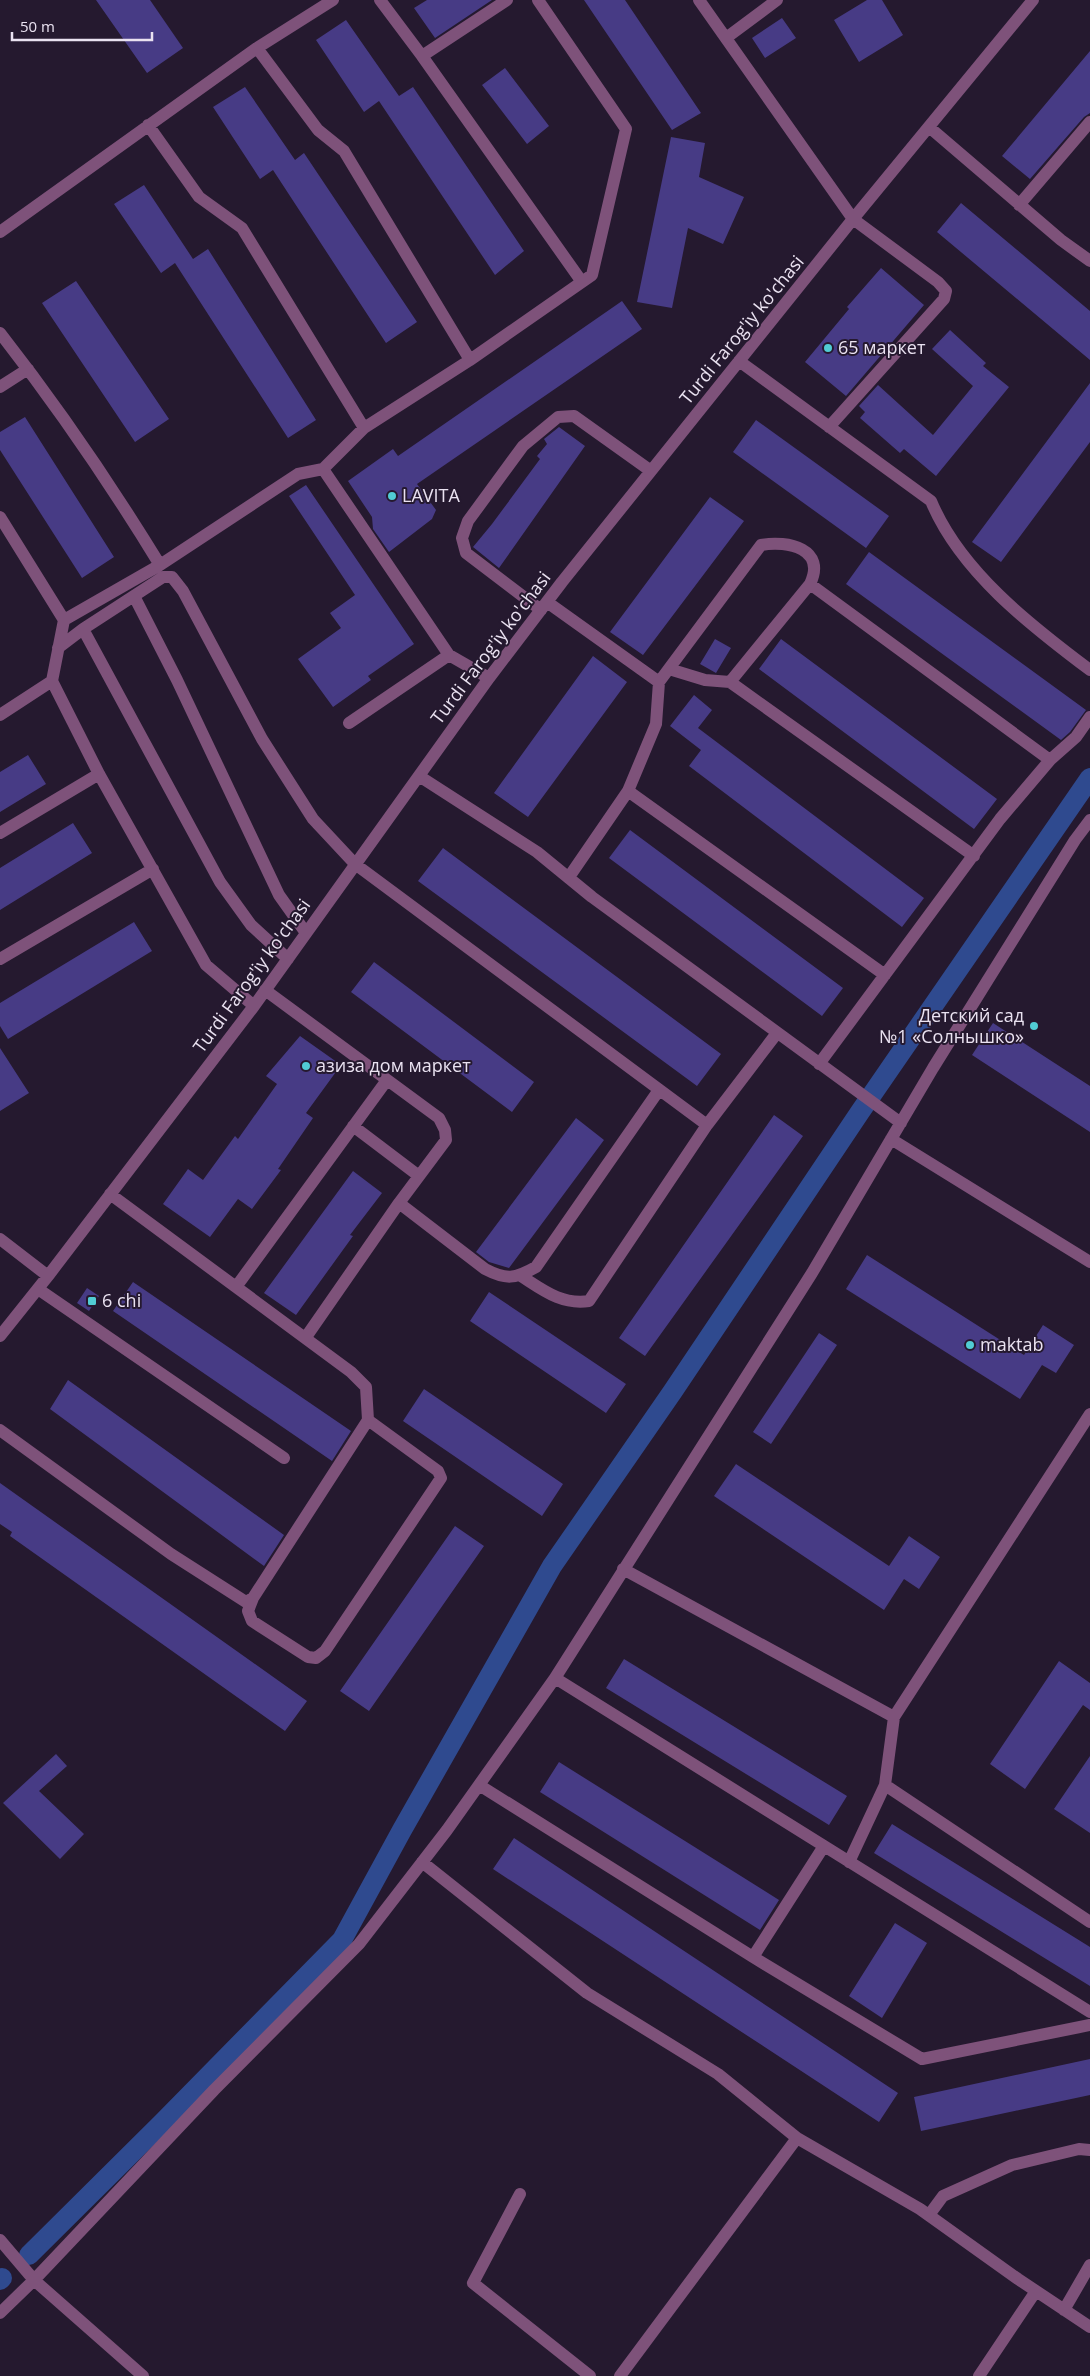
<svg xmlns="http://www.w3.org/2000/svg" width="1090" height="2376" font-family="'Open Sans',sans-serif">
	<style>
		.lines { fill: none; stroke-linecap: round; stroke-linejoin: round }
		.canal { stroke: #2f4a8f; stroke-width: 20 }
		.building { fill: #473b85 }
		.minor { stroke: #7e527a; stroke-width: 12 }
		.poi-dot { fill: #51ccd4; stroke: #25192f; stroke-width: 2 }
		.labels { text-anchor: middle; stroke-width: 4; stroke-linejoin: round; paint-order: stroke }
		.street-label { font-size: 18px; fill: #eae2f1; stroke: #25192f }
		.poi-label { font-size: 18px; fill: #eae2f1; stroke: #25192f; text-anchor: start }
	</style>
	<rect width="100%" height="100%" fill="#25192f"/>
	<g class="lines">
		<!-- canal -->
		<path class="canal" d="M29,2255L163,2122L342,1940L402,1830L552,1566L673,1391L860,1112L1090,778
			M0,2280L2,2278"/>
	</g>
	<!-- building -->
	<path class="building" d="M96,0H150L183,48L147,73Z
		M427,0H492L435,38L414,8Z
		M584,0H625L701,113L672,130Z
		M867,0H882L903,35L859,62L834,20Z
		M782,18L796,38L765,58L752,38Z
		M346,20L399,96L413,87L524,251L495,275L379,101L364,112L316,40Z
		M1090,51V113L1084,117L1030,179L1002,156Z
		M505,68L549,126L527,144L482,85Z
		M245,87L295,160L304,153L417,322L386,343L273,170L260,179L213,107Z
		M671,137L705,143L699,177L744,197L723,244L688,228L672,308L637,302Z
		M144,185L193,259L208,249L316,420L288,438L175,263L161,273L114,204Z
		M961,203L1090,311V360L937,232Z
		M881,268L924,305L846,396L805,362L849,309L847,307Z
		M76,281L169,419L135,442L42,303Z
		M622,301L642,329L417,484L436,510L432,519L389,552L373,529L372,517L348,481L393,449L398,456Z
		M950,330L986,363L983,366L1009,387L936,476L904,449L900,453L860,418L865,412L859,406L878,385L933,435L973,386L932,349Z
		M1090,383V442L1001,562L972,542Z
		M25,417L114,557L82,578L0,450V432Z
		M756,420L889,516L866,548L733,452Z
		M559,427L585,446L499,568L473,547L492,524L540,459L537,456L547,444L544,439Z
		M306,485L414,644L368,676L371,680L333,707L298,659L341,628L330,613L355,595L289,496Z
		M710,497L744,521L643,655L610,632Z
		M869,552L1086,710L1070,732L1061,740L846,584Z
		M715,639L731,648L716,673L700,664Z
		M781,639L997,799L974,829L759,669Z
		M593,656L627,682L528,817L494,793Z
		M694,695L712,710L698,728L924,898L902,927L689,766L701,750L670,726Z
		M28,755L46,784L0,812V772Z
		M73,823L92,853L0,910V868Z
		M630,830L843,988L822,1016L609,858Z
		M443,848L721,1054L697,1086L418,881Z
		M134,922L152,951L8,1039L0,1026V1003Z
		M374,962L534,1082L512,1112L351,992Z
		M993,1023L1090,1086V1132L972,1055Z
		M300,1036L341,1065L306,1113L313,1118L278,1169L281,1170L252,1209L238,1199L210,1237L163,1204L188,1169L203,1180L235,1136L238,1139L277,1084L266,1076Z
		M0,1048L29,1093L0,1111Z
		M774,1115L803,1136L645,1356L619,1338Z
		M576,1118L604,1140L509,1268L489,1262L476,1252Z
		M353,1171L382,1193L350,1235L353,1236L296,1315L264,1293Z
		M867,1255L1024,1355L1043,1325L1074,1345L1056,1373L1042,1365L1020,1399L846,1289Z
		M133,1282L351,1431L332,1461L113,1311Z
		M87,1288L99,1296L89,1311L77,1303Z
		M489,1292L626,1384L606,1413L470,1321Z
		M819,1333L837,1345L771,1444L753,1432Z
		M68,1380L284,1535L264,1566L50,1409Z
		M424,1389L563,1484L542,1516L403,1421Z
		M736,1464L889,1566L909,1536L940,1557L919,1589L904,1579L884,1610L714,1496Z
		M0,1483L307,1701L285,1731L10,1536L12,1532L0,1524Z
		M455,1526L484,1546L369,1711L340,1691Z
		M624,1659L847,1796L829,1825L606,1688Z
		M1059,1661L1090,1683V1710L1083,1705L1025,1789L990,1764Z
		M56,1754L67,1766L39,1791L84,1834L60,1859L3,1803Z
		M1090,1756V1833L1054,1809Z
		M559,1762L779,1900L760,1930L540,1792Z
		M892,1824L1090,1947V1986L874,1853Z
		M514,1838L898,2093L879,2122L493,1869Z
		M895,1923L927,1943L882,2018L849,1996Z
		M1090,2059V2095L921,2131L914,2097Z"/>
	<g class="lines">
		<!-- minor -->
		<path class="minor" d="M380,0L422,56
			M507,0L422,56L582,282
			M699,0L853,219L938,282L946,291L944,299L829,427
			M726,38L777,0
			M257,48L318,130L344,151L470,360
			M148,125L199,197L242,228L364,428
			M929,127L1061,240L1090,261
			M1019,205L1090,122
			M0,232L257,48L333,0
			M0,333C58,407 111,485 160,565
			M739,361L931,501C960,571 1030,625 1090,670
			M0,387L28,369
			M0,517L64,620L52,681L99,774L206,965L254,1006
			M134,596L177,680L279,895L306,933
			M547,602L659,682
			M541,610L466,553L462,538L468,521L523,446L558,417L574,416L651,471
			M64,620L160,565L298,474L323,469
			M58,648L83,629
			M669,669L705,680L730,682L810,584
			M489,678L449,655L323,469L364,428L470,360L592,275L626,129L538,0
			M730,682L974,856
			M0,715L52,681
			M349,723L449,655
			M419,776L537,852L592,897L901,1123
			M628,791L885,975
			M0,833L99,774
			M569,877L628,791L656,724L659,682L761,545C788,540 827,549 810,584L1050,760
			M0,959L153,869
			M288,959L251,925L220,882L83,629L163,577H172L183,591L262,739L313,819L355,864L707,1125
			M265,990L439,1118L445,1130L446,1140L399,1203L306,1337
			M819,1064L1000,819L1050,760L1076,737L1090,717
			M353,1126L419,1176
			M891,1139L1090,1262
			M110,1194L351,1372L366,1387L368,1420L253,1598L248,1611L252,1621L308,1657L316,1658L325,1651L441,1478L438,1471L368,1420
			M399,1203L485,1269C506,1280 515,1279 536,1267L659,1090
			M0,1239L48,1276
			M521,1276C543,1290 561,1305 589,1301L707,1125L777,1033
			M236,1287L387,1080
			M38,1289L284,1458
			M0,1336L48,1276L254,1006L489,678L562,582L853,219L1033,0
			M0,1430L171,1554L246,1602L253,1598
			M623,1569L894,1717
			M555,1678L1090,2012
			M479,1785L753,1957L922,2059L1090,2025
			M885,1785L1090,1922
			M422,1862L587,1993L718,2074L797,2138L920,2209L1018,2279L1090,2327
			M849,1862L885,1785L894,1717L1090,1414
			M753,1957L824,1846
			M520,2194L473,2283L590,2376
			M929,2215L943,2196L1012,2165L1079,2149L1090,2150
			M0,2240L34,2280L143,2376
			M1064,2310L1090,2265
			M0,2313L34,2280L214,2090L359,1944L447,1830L555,1678L812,1273L933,1068L1075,840L1090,820
			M620,2376L797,2138
			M979,2376L1036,2291"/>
	</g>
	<!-- markers -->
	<g class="poi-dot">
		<circle cx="828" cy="348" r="5"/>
		<circle cx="392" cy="496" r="5"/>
		<circle cx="1034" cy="1026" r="5"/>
		<circle cx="306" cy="1066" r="5"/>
		<rect x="87" y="1296" width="10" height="10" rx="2.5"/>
		<circle cx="970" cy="1345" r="5"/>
	</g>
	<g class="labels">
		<!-- street labels -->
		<g class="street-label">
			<text transform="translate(742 330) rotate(-51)" y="6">Turdi Farog'iy ko'chasi</text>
			<text transform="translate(491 648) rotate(-53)" y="6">Turdi Farog'iy ko'chasi</text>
			<text transform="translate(252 976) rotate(-54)" y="6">Turdi Farog'iy ko'chasi</text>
		</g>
		<!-- poi labels -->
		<g class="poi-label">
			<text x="838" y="354">65 маркет</text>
			<text x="402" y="502">LAVITA</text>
			<text x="1024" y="1022" text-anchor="end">Детский сад<tspan x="1024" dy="21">№1 «Солнышко»</tspan></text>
			<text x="316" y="1072">азиза дом маркет</text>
			<text x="102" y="1307">6 chi</text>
			<text x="980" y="1351">maktab</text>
		</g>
	</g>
	<!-- scale -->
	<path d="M12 32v8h140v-8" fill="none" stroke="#eae2f1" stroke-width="2.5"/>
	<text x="20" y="32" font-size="15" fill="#eae2f1" stroke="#25192f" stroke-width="4" paint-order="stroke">50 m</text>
</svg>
